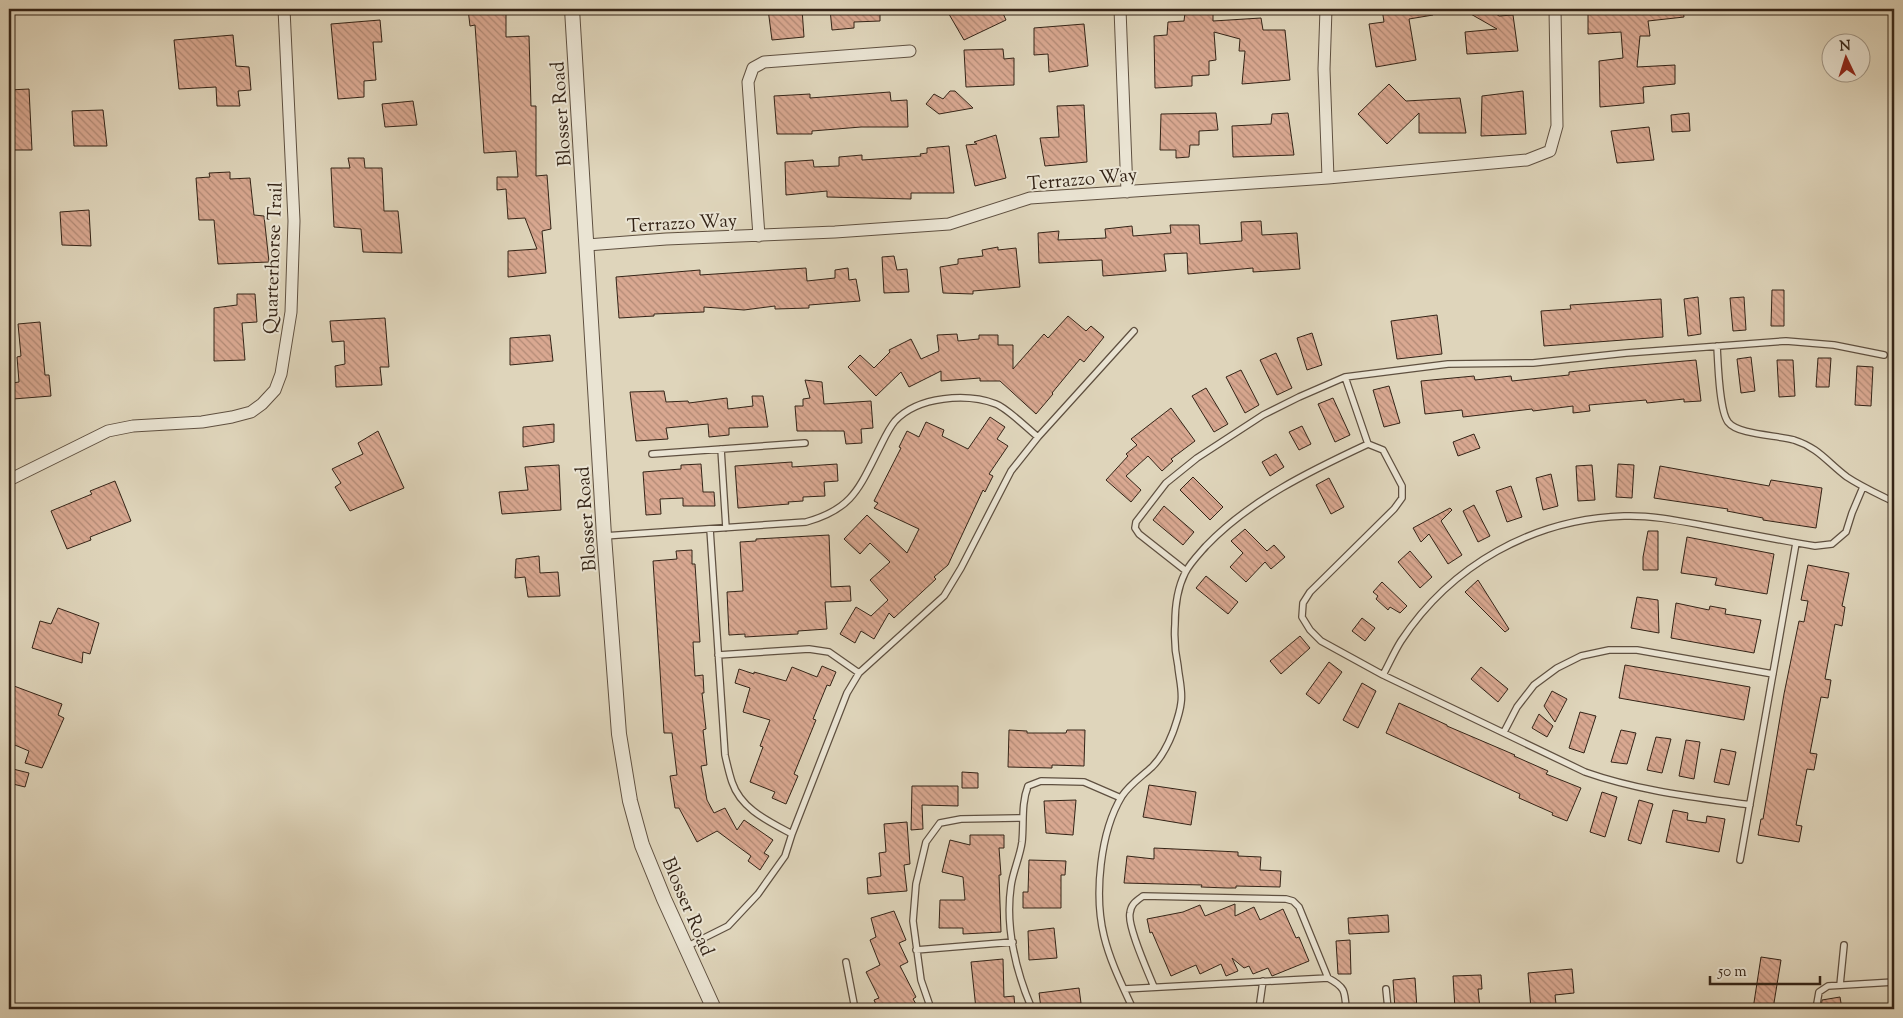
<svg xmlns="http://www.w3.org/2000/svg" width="1903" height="1018" font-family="'Sorts Mill Goudy',serif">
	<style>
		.building { fill: url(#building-back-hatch); stroke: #342417 }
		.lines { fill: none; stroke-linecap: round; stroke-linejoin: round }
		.service-casing { stroke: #5f5040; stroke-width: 8 }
		.minor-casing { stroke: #5f5040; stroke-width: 13 }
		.tertiary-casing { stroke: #5f5040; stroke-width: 16 }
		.service { stroke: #eae4d3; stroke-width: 5.5 }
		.minor { stroke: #eae4d3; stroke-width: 11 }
		.tertiary { stroke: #eae4d3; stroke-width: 14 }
		.labels { text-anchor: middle; stroke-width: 4; stroke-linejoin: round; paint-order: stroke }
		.street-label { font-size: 19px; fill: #342417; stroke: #eae4d3 }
	</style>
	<defs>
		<pattern id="building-back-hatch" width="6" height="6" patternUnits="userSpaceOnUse" patternTransform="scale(1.25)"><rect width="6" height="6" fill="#d9a891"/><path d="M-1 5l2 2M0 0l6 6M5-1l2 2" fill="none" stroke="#b18975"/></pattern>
	</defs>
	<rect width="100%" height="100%" fill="#dfd5bb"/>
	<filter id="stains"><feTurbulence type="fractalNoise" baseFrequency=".004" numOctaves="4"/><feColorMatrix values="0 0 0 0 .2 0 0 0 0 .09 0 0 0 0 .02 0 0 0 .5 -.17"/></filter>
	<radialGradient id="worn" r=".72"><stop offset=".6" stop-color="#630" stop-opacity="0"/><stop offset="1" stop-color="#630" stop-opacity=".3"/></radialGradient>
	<!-- building -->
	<path class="building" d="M468,9H506V37L529,36L531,106H536V176L547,175L551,229L542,231L546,273L508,277V251L537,249L525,218L508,219L506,189L497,190V177H518L516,151L484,153L475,25L470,26Z
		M768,9H802L804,37L772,40Z
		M830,9H880V21L854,22V28L832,30Z
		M946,9H1001L1006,20L964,40Z
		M1382,9H1432L1433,15L1409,19L1416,60L1376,67L1369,24L1384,22Z
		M1462,9H1489L1499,16L1513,15L1518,51L1467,54L1465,32L1497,29Z
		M1588,9H1683L1684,17L1648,21L1650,36H1640L1637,67L1675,65V84L1643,87L1644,103L1600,107L1599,61L1623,58L1621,32L1588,34Z
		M1206,12H1213V21L1261,18L1263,30H1285L1290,80L1242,84L1245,51H1239L1240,39L1214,32L1216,60L1209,61V75L1192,76V86L1155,88L1154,36L1167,35L1168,22L1184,21L1185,13Z
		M380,20L382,42H373L376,80L364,81V97L338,99L331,24Z
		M1084,24L1088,66L1049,72L1048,54L1034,55V28Z
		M233,35L236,66L249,67L251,90L238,91L240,106H217L216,87L179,89L174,40Z
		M1003,49L1004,59L1014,58V85L966,87L964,50Z
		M1389,84L1406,101L1460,98L1466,133H1419V113L1387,144L1358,114Z
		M29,89L32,150H9V90Z
		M950,91H955L973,108L939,114L926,104L934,94L943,99Z
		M1523,91L1526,134L1481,136L1482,96Z
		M890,92L891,101L907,100L908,127H861L812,131V134H777L774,96L810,94V98Z
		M413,101L417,125L385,127L382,104Z
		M1084,105L1087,162L1045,166L1040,138L1059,137L1057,106Z
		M103,110L107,146H74L72,111Z
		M1216,113L1218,130L1199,131V145H1190L1189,157L1176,158V150H1160L1161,114Z
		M1288,113L1294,155L1233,157L1232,126L1271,124L1272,114Z
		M1689,113L1690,131L1672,132L1671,115Z
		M1649,127L1654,160L1617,163L1611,131Z
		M996,135L1006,178L975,186L966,145L977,144L974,142Z
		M949,146L954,193H911V199L827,197V191L786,195L785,162L813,160L814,167L839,166V157L862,155V160L921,156L920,154L927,153V148Z
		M348,158H364L365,168H382L384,211H398L402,253L363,252L361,229L334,227L331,168H350Z
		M230,172V179L250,178L254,215L264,216L269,262L218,264L214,220H199L196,178L210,177L209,173Z
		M89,210L91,246L62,245L60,212Z
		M1261,221L1262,235L1297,233L1300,269L1253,272V268L1188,274L1187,253L1164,254L1166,271L1103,276L1102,260L1039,263L1038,233L1059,231L1058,240L1106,238L1105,229L1132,226L1133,236L1171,233L1170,225H1199L1200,244L1242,241L1241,222Z
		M998,247V250L1016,248L1020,287L973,291V294L943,293L940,267L958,264V259L983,256L982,250Z
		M894,256L897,270L907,269L909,292L884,293L882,257Z
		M806,268L807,281L835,278V270L848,268L849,280L856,279L860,301L809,305V308L775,309V306L744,310L704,307V312L654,314V316L619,318L616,277L700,270V275Z
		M1772,290H1784V326H1771Z
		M237,294H255L257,322L242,323L245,360L214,361V308L237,305Z
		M1698,297L1701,334L1688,336L1684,299Z
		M1744,297L1746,330L1733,331L1730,298Z
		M1661,299L1663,337L1544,346L1541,311L1571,309L1570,305Z
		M1437,315L1442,354L1397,359L1391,321Z
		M1068,316L1086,331L1091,326L1104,337L1084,362L1080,359L1052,393L1053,394L1036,414L1000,381H980V378L941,381V371L909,387L901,372L876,396L848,367L860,355L874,368L890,352L889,350L911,339L921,359L939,351L937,335L957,334L958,341L979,339V335H998V345H1013V369L1044,334L1048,338Z
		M385,318L389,367H380L382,385L336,387L335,366L345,364L344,341L332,342L330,321Z
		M40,322L45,375H49L51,396L13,399L12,383L19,382L17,357L21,356L18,324Z
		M1312,333L1322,365L1307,370L1297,338Z
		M550,335L553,361L510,365V338Z
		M1276,353L1292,388L1277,395L1260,360Z
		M1751,357L1755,391L1741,393L1737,359Z
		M1818,358H1831L1829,387H1816Z
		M1696,360L1701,401L1684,402V399L1647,403L1646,400L1589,405L1590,411L1573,413V406L1533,411L1532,409L1463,417L1462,410L1425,414L1421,381L1474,376L1475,380L1511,376L1512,381L1569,375V372L1606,368Z
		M1777,360H1793L1795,396L1779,397Z
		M1857,366L1873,367L1871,406L1855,405Z
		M1241,370L1259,405L1245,413L1226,377Z
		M805,380L822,382L824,404L871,401L873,428L861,429L862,443L846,444L844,431H797L795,406H803V399L810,398Z
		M1389,386L1400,423L1384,427L1373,390Z
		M1206,388L1228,424L1214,432L1192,396Z
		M664,391L666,402L688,401L689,403L727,398L728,409L753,406L752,396H763L768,427L729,428V435L709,437L708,424L666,428L668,439L636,441L630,392Z
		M1333,398L1350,435L1335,442L1318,404Z
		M1171,408L1195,441L1171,459L1173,461L1162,471L1148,456L1126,476L1141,490L1131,502L1106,480L1128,456L1126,454L1137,445L1131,439Z
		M990,417L1005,427L997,439L1008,446L989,474L993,476L985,492L983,490L948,565L934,577L936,579L894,618L889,613L874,639L861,631L855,643L840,634L856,607L871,616L888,600L870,580L890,562L870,543L860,554L844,539L867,515L907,553L919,529L874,508L878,503L874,501L901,448L899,447L907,431L919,437L926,422L944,430L942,436L968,449Z
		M554,424V442L523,447V427Z
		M1302,426L1311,444L1299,450L1289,432Z
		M378,431L404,488L350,511L335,487L341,483L332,469L363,454L358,443Z
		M1474,434L1480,448L1458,456L1453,442Z
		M1276,454L1284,467L1270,476L1262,462Z
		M792,462V467L837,464L838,481L824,482L825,496L803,497V501L788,502L789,504L738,508L735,466Z
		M701,464L703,492H714L715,506H683V498L660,499L661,514L646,515L643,472L681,469V465Z
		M1618,464L1634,465L1632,498L1616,497Z
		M559,465L561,510L502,514L499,492L528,490L525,467Z
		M1592,465L1595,500L1578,501L1576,466Z
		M1660,466L1769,486L1771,480L1822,488L1816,528L1763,520V518L1727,511L1728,509L1654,498Z
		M1551,474L1558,506L1543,510L1536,478Z
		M1193,477L1223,507L1210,520L1180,490Z
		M1329,478L1344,507L1331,514L1316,485Z
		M115,481L131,521L90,537L91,540L67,549L51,511L92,494L90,491Z
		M1511,486L1522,517L1507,522L1496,491Z
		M1474,505L1490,536L1478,542L1463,511Z
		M1164,506L1194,532L1183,545L1153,520Z
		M1450,508L1452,510L1441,521L1462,555L1448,564L1429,534L1421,542L1413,528Z
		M1245,529L1267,551L1274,545L1285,557L1271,569L1265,562L1246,582L1230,567L1243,553L1231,541Z
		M1648,531H1658V570H1643V557Z
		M829,535L831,587L850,586L851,601L825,602L827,629L798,631V634L762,636L745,637V634L729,635L727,592L743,591L740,542L756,541V539Z
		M1687,537L1774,554L1767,594L1715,585L1717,578L1681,573Z
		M692,550V564H695L700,642H693L695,676L703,675L704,693H702L706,729L703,730L707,765L701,766L707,800L714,813L725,808L737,830L744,820L773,840L764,853L769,856L760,870L748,861L751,856L717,831L697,842L679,808H675L670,776L677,775L672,733H664L653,561L677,559L676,551Z
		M1410,551L1432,577L1420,588L1398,562Z
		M539,556L540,573L558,572L560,596L528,597L525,577L515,578L516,559Z
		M1808,565L1849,573L1842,606L1845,607L1842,626L1835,624L1825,679L1831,680L1828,698L1821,697L1810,753L1817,754L1814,770L1807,769L1796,825L1802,826L1799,842L1758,835L1761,819H1763L1784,694L1799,621L1804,622L1808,601L1801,600Z
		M1206,576L1238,602L1228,614L1196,588Z
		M1478,580L1509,629L1505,632L1465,592Z
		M1382,582L1407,606L1400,613L1390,607L1388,610L1376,599L1378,596L1373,592Z
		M1637,597L1658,600L1659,633L1631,628Z
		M1676,603L1709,610L1710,606L1726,609L1725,614L1761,620L1754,653L1671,638Z
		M58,608L99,623L90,654L83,652L82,663L32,648L40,621L51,624Z
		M1362,618L1375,628L1365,641L1352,631Z
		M1300,636L1310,648L1281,674L1270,661Z
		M1329,662L1342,672L1319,704L1306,694Z
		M1625,665L1750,687L1744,720L1619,698Z
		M822,666L836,672L830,686L827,685L813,719L816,720L794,774L798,776L786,804L772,798L775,792L750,782L763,747L760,746L770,720L743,712L750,688L735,683L739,669L754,674V672L786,681L792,667L817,677Z
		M1481,667L1508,689L1498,702L1471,679Z
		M1362,683L1376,691L1358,728L1343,720Z
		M14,686L62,704L58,715L64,718L42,768L25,763L29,751L10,743L14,732L9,729V722L14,711L9,709V705Z
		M1552,691L1567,699L1555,722L1544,706Z
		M1399,703L1447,725V726L1515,755L1514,756L1548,771L1546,774L1581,788L1567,821L1552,815L1553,813L1519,798L1520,794L1386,733Z
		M1580,712L1596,716L1584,753L1569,748Z
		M1539,714L1553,726L1547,737L1532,728Z
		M1009,730L1027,731V733H1066L1067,730H1085L1084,766L1052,765V768L1008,767Z
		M1621,730L1636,733L1627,764L1611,762Z
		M1656,737L1671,739L1662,773L1647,770Z
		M1686,740L1700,742L1694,779L1679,776Z
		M1721,749L1736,752L1729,785L1714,782Z
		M9,768L29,773L25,787L9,783Z
		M962,772L978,773V788H962Z
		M1149,785L1196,792L1191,825L1143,817Z
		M912,786H958V806L922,805L923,829L911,830Z
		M1602,792L1617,797L1605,837L1590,832Z
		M1076,800L1073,835L1046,833L1044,801Z
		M1639,800L1653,804L1641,844L1628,840Z
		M1673,810L1688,813L1687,820L1706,823L1707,816L1725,819L1719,852L1666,842Z
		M907,822L910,864L904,865L907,891L868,894L867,878L881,876L879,853L886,852L884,824Z
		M970,835H1004V848H999L1001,875H999L1001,932L963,934V928H939L940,900H965L963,877L942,872L950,840L970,845Z
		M1154,848L1238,852V856L1261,857L1260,870L1281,871L1280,887L1236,886V888H1227L1201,887L1202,885L1124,883L1127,856L1154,859Z
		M1029,860L1066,861L1065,875H1061V908H1023V892H1028Z
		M1235,904V916L1254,907L1260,920L1283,909L1296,938L1299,937L1309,961L1272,976L1268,968L1253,974L1249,966L1244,968L1232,958L1238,971L1226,976L1221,964L1200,974L1196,965L1171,976L1152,932L1150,933L1147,919L1183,912L1200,905L1205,916Z
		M894,911L906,940L899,943L908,962L900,966L916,997L913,999L919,1009H878L874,1000L879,998L866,972L880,965L870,940L876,937L871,918Z
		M1388,915L1389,932L1349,934L1348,918Z
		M1054,928L1057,958L1029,960L1028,931Z
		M1350,940L1351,974H1338L1336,941Z
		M1761,957L1781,960L1773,1009H1753Z
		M1003,959L1004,997L1014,996L1015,1009H976L971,962Z
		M1572,969L1574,993L1555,995L1556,1004H1551V1009H1531L1528,973Z
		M1481,975L1482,989H1478L1480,1009H1455L1453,976Z
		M1415,978L1417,1009H1395L1393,980Z
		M1079,988L1081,1003L1041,1008L1039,993Z
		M1840,997L1842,1009H1821L1822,1000Z"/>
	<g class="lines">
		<defs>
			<path id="service" d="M1717,346C1718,362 1719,410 1728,422C1738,435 1777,435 1794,440C1819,448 1827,462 1847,477C1862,487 1878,494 1894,502
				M1345,377L1368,444
				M721,449L726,528
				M652,454L805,443
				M710,529L725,755C727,764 729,773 732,782C741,809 768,821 792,834
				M604,536L806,522C853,509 859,488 880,447C884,439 889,428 895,421C918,396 967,393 996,404C1007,408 1028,429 1038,437
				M1186,571L1139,534L1135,528L1136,522L1166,483L1197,458L1263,415L1299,397L1345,377L1448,364L1533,363L1626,353L1786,341L1834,345L1884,355
				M718,655L809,649L829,652L859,673
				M1383,675C1389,664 1394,652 1401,641C1451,565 1533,519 1624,516C1652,515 1680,521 1707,526C1743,533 1779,540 1815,546L1832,544L1846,532L1852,513L1863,487
				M1504,732L1517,707L1534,685L1557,668L1581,656L1609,650H1637L1773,674
				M1740,860L1796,543
				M686,947L728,926L758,894L785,856L792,834L847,693L859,673L944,596L961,568L1011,471L1038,437L1134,331
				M916,950L1013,942
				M846,962L855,1009
				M1840,985L1844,945
				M1154,987C1148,972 1127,926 1130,913C1131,904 1136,901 1143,896L1286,899L1293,901L1299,907L1328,978
				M1124,989L1328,978C1345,987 1345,991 1346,1009
				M1386,989L1388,1009
				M931,1009L921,980L913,921L916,884L926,842L940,823L961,819L1023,818
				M1032,1009C1016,972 1005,927 1011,886C1013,871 1020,857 1022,842C1024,823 1021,804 1028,786L1041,781L1084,782L1121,798
				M1133,1009C1122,985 1110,961 1104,936C1094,895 1100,832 1122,796C1130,784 1141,777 1152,767C1161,758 1168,745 1173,732C1176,723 1180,713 1181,703C1183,691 1179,678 1178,666C1175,652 1174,638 1175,624C1175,607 1177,589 1185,573C1190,563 1199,554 1206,546C1250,500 1310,471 1368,444L1383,450L1402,486V498L1394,509L1310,592L1303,603L1302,617L1310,630L1321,641L1383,675L1585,772C1639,791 1694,797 1750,805
				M1259,1009L1263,981
				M1816,1009L1819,992L1828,986L1894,982"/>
			<path id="minor" d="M1120,9L1127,192
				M1326,9L1324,69L1328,178
				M759,236L748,82L753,68L764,62L910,51
				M587,245L666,239L835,232L949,224L1030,198L1328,178L1527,160L1550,151L1557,126L1555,9
				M9,480L108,431L133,426L202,422L232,417L251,412L262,404L275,390L281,374L291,312L294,221L284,9"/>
			<path id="tertiary" d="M572,9L604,536L619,734L630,801L642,845L664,899L714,1009"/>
		</defs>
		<!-- service casing -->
		<use href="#service" class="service-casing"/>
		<!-- minor casing -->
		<use href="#minor" class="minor-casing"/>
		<!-- tertiary casing -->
		<use href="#tertiary" class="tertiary-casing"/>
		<!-- service -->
		<use href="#service" class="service"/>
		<!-- minor -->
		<use href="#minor" class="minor"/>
		<!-- tertiary -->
		<use href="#tertiary" class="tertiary"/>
	</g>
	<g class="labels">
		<!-- street labels -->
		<g class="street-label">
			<text transform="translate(560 114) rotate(-94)" y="7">Blosser Road</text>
			<text transform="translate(1082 178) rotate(-5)" y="7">Terrazzo Way</text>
			<text transform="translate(682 222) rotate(-3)" y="7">Terrazzo Way</text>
			<text transform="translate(272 258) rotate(-88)" y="7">Quarterhorse Trail</text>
			<text transform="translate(585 519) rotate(-94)" y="7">Blosser Road</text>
			<text transform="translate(689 906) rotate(67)" y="7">Blosser Road</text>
		</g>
	</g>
	<!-- margin -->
	<rect width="1903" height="1018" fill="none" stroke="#dfd5bb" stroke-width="30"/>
	<rect x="10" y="10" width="1883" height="998" fill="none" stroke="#342417" stroke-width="2.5"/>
	<rect x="15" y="15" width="1873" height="988" fill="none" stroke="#342417"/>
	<!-- north arrow -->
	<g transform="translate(1846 58) rotate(356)"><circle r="24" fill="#eae4d3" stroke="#a19788"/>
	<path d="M0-4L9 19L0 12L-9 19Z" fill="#8f2418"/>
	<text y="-8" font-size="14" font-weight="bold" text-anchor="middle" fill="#342417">N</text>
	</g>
	<!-- scale -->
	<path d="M1710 976v8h110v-8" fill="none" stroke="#342417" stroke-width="2.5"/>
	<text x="1718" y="976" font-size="15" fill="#342417" stroke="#eae4d3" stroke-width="4" paint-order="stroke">50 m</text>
	<rect width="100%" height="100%" filter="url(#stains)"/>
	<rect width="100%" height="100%" fill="url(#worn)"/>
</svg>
